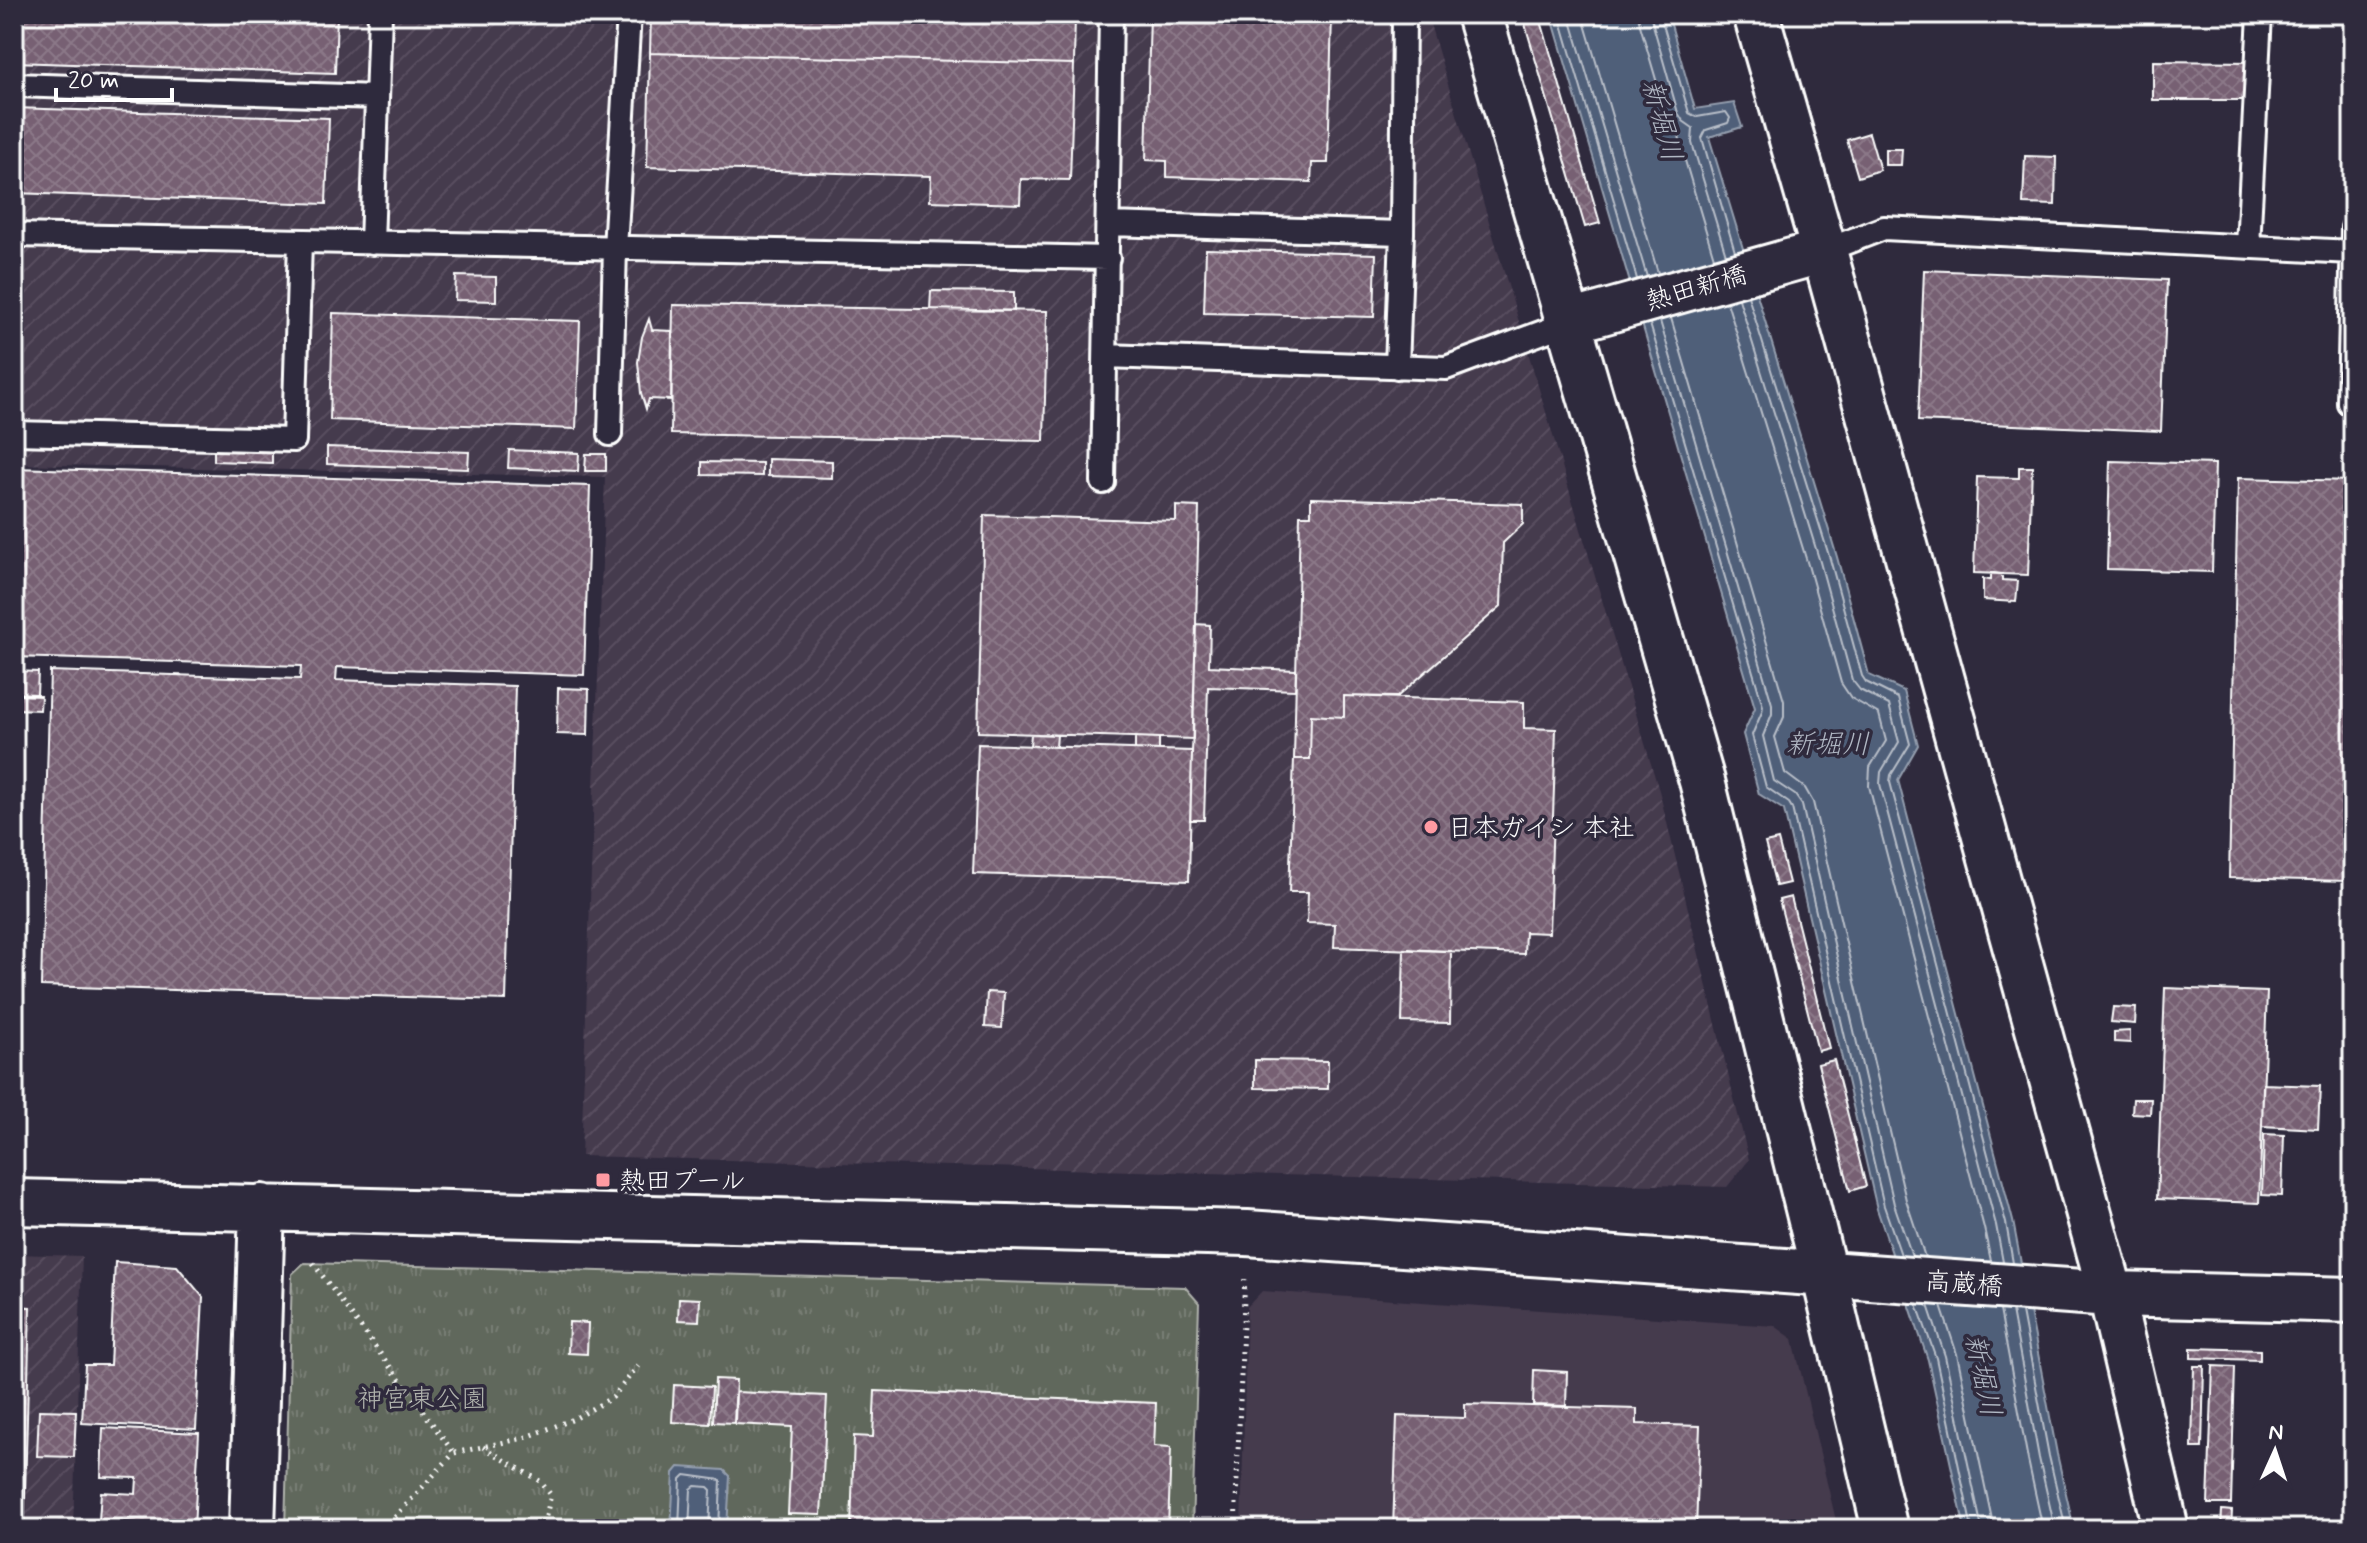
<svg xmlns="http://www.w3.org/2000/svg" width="2367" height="1543" font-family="Mynerve,'Klee One',sans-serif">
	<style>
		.built { fill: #453a4d }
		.industrial { fill: url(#industrial-furrows) }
		.park { fill: url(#park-tufts); stroke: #b0b3ad; stroke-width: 2 }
		.water { fill: #4f5f79; stroke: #959faf; stroke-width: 2 }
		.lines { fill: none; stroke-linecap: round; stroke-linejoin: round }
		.shore { stroke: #b9bfc9; stroke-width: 2 }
		.building { fill: url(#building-cross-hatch); stroke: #fff; stroke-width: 2 }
		.lane-casing { stroke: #fff; stroke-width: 28 }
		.street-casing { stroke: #fff; stroke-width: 48 }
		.secondary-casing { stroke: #fff; stroke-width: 50 }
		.path { stroke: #fff; stroke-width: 5; stroke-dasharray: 2 6; stroke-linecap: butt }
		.lane { stroke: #2f2a3d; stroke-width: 22 }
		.street { stroke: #2f2a3d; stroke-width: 42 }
		.secondary { stroke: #2f2a3d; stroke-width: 44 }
		.poi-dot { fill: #ff9aa2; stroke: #2f2a3d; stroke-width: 3 }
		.labels { text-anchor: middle; stroke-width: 7; stroke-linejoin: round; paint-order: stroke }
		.street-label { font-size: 26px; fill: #fff; stroke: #2f2a3d }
		.poi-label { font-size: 26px; fill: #fff; stroke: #2f2a3d; text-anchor: start }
		.park-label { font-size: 26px; fill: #b0b3ad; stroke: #2f2a3d }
		.water-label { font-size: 28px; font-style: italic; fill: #b0b7c3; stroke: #2f2a3d }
	</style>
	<defs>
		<pattern id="industrial-furrows" width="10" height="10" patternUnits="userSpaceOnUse" patternTransform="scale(2)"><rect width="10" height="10" fill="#453a4d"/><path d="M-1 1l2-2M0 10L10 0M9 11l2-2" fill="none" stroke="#584e5f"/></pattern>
		<pattern id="park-tufts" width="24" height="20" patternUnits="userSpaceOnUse" patternTransform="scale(2)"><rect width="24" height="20" fill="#60675b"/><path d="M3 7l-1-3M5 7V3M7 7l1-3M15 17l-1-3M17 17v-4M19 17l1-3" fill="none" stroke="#787e74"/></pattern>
		<pattern id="building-cross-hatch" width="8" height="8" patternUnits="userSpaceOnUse" patternTransform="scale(2)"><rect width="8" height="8" fill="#776073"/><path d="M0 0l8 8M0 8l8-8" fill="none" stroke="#8b7888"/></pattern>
	</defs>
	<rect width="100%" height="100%" fill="#2f2a3d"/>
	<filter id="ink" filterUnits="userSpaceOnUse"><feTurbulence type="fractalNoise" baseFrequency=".0125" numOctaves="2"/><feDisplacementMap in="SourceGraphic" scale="16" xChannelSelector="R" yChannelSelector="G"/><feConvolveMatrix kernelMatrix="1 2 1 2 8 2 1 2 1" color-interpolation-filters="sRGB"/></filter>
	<g filter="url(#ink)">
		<!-- built -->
		<path class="built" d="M1262,1291L1775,1326L1793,1339L1838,1529H1241L1247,1307Z"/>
		<!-- industrial -->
		<path class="industrial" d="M14,14H1427L1660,794L1749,1160L1727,1187L581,1156L605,477L14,464Z
			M14,1254L82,1256L73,1529H14Z"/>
		<!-- park -->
		<path class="park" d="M304,1263L1185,1287L1199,1303L1192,1529H285L292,1274Z"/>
		<!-- water -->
		<path class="water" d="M1551,14H1668L1695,109L1734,103L1742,127L1709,137L1837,557L1869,675L1904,691L1918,745L1898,780L2013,1221L2057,1454L2074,1529H1965L1928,1360L1877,1209L1784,810L1759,794L1743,734L1755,708Z
			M679,1467L724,1470L730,1476L727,1529H671L674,1473Z"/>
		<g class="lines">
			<!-- shore -->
			<path class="shore" d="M1559,14L1637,279
				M1569,14L1647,277
				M1582,14L1658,273
				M1638,14L1640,25L1667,117L1679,134L1681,147L1714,258
				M1650,14L1678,113L1683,121L1693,128L1692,143L1726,255
				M1660,14L1689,113L1697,117L1726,112L1730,118L1728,123L1706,130L1702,138L1735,252
				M1748,296L1830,559L1862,676L1866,682L1898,698L1910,744L1891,775L1890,782L2006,1223L2013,1263
				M1739,299L1820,562L1852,680L1860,690L1889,705L1899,742L1881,772L1880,784L1996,1225L2003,1262
				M1727,302L1808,565L1841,683L1851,698L1879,714L1886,741L1870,767L1869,786L1984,1228L1991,1261
				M1671,318L1784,701V717L1775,737L1785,773L1805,788L1813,802L1906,1200L1925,1257
				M1660,321L1772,704V714L1763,736L1774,781L1795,795L1802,805L1894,1204L1912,1256
				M1650,324L1763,706L1762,712L1752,735L1766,787L1789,803L1792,808L1884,1206L1901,1255
				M1917,1304L1936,1358L1972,1529
				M1928,1305L1945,1356L1982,1529
				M1941,1306L1957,1354L1994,1529
				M2000,1310L2028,1460L2043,1529
				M2012,1311L2039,1458L2055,1529
				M2022,1312L2049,1456L2066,1529
				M679,1529L681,1479L685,1475L721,1480L719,1529
				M689,1529L691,1489L695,1486L708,1487L711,1490L709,1529"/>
		</g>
		<!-- building -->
		<path class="building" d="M14,14H337L335,73L14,62Z
			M651,14H1075L1074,64L650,53Z
			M1150,14H1332L1328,163H1312L1311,182L1167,177V161L1146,160Z
			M1522,14H1539L1600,223L1585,227Z
			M650,53L1074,64L1070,180L1021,179L1020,204L930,201L931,176L647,167Z
			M2153,61L2253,62V100H2153Z
			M14,108L329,118L326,204L14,193Z
			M1869,133L1880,170L1858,177L1847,140Z
			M1885,149H1902L1901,165H1885Z
			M2025,156L2056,157L2055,205L2023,204Z
			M1206,249L1376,254L1374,317L1204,313Z
			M1924,270L2167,280L2161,431L1918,421Z
			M456,276L496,277V301L455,300Z
			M931,291L1014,292V311L930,310Z
			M673,305L1047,311L1044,441L671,434Z
			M333,313L580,321L576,429L330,420Z
			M649,319L652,330L672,331L671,400L649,399L646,409L641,393L638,362L642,337Z
			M214,445L272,447V463L214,461Z
			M327,447L469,452L468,469L327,464Z
			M509,450L579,453L578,471L508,468Z
			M586,454H606V471H585Z
			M768,459L832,461V478L768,476Z
			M2110,461L2215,464L2212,572L2107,569Z
			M702,462L762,463V476L702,475Z
			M2019,467H2032L2028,575L1974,573L1977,477L2019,478Z
			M14,468L590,486L584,675L337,667L336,680L515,686L506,1000L41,986L50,671L300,679L301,666L14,657Z
			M2238,478L2353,481V661L2348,881L2229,878Z
			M1311,498L1523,504V524L1503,543L1501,606L1397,697L1344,696V717L1311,715L1310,759H1294L1300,515H1311Z
			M1176,506L1199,507L1193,739L978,732L984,515L1176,521Z
			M1991,573L2002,574V580L2018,581L2016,602L1983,600V579L1991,580Z
			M1196,624L1210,625L1209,666L1296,670L1295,690L1208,687L1204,820H1190Z
			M2353,661V881H2348Z
			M14,671L38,672L37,694L14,693Z
			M558,688L589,689L588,735L557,734Z
			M14,695L41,696L40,710L14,709Z
			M1344,696L1524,702V728L1556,729L1549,933L1525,932L1524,954L1334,947L1335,924L1307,923L1308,892H1289L1294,759H1310L1311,715L1344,717Z
			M1031,734L1057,735L1056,747L1030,746Z
			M1135,737L1159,738V750L1135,749Z
			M978,744L1192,751L1189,881L973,874Z
			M1778,840L1789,883L1776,886L1765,843Z
			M1791,897L1829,1048L1818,1051L1779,900Z
			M1404,949L1451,951L1450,1023L1402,1022Z
			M2165,988L2267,992L2259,1203L2157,1199Z
			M987,992L1004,993L1002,1028L985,1027Z
			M2113,1007L2136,1008L2135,1024L2111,1022Z
			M2130,1031V1043L2114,1042V1032Z
			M1255,1060L1328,1061V1089L1255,1088Z
			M1834,1060L1866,1186L1850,1191L1818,1064Z
			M2263,1084L2320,1086L2318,1129L2262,1126Z
			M2133,1099H2151L2150,1114L2132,1113Z
			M2264,1134L2284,1135L2282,1196L2262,1195Z
			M115,1262L177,1266L203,1297L196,1429L82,1423L85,1365H110Z
			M679,1298L700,1299L699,1321L678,1320Z
			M14,1306L30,1307L24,1529H14Z
			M569,1322L588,1323L587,1354L568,1353Z
			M2191,1348L2260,1350V1360L2191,1358Z
			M2194,1366H2204L2202,1448H2192Z
			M2213,1366L2235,1367L2231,1504H2208Z
			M1534,1370L1567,1372L1566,1406L1533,1405Z
			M715,1379L736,1380L734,1423L713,1422Z
			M674,1385L712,1387L710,1424L672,1422Z
			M875,1391L1156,1403L1154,1446L1171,1447L1168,1529H851L854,1436L873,1437Z
			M736,1392L827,1396L821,1515L788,1514L792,1427L735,1424Z
			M1465,1404L1637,1409V1424L1700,1426L1696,1529H1393L1397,1416L1465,1418Z
			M39,1410L76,1411L74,1457L37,1456Z
			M103,1428L199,1433L194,1529H135L136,1522L99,1520L101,1492L136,1494L137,1478L101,1477Z
			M2222,1510L2232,1511L2231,1529H2221Z"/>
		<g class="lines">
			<defs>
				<path id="lane" d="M14,85L377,97
					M1109,224L1402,233
					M14,235L1108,258
					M372,243L380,14
					M2248,246L2260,14
					M1824,251L1884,228L2352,252
					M1106,356L1446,368L1570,322
					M1397,367L1402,233L1404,14
					M2349,403L2353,228
					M14,433L294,440L300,241
					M610,434L615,248L629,14
					M1103,482L1111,14"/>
				<path id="street" d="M1570,322L1824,251"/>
				<path id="secondary" d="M1479,14L1702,781L1824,1273L1885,1529
					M1756,14L1824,251L2111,1294L2166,1529
					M14,1202L1247,1233L2111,1294L2353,1300
					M252,1529L262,1207"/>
			</defs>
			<!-- lane casing -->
			<use href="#lane" class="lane-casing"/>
			<!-- street casing -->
			<use href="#street" class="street-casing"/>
			<!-- secondary casing -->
			<use href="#secondary" class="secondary-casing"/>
			<!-- path -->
			<path class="path" d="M313,1263L454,1453
				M483,1447L540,1481L551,1495L545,1520L525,1529
				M384,1529L454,1453L524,1438L574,1419L613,1397L638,1366
				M1235,1529L1245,1274"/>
			<!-- lane -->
			<use href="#lane" class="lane"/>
			<!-- street -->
			<use href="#street" class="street"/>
			<!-- secondary -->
			<use href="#secondary" class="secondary"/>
		</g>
	</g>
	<!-- markers -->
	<g class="poi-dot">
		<circle cx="1431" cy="827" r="8"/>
		<rect x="595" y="1172" width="16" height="16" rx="4"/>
	</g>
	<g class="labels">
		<!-- street labels -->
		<g class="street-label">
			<text transform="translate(1696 287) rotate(-16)" y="9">熱田新橋</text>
			<text transform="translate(1964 1283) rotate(4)" y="9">高蔵橋</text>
		</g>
		<!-- poi labels -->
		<g class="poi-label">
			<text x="1447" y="836">日本ガイシ 本社</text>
			<text x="619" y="1189">熱田プール</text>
		</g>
		<!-- park labels -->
		<g class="park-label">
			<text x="422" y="1407">神宮東公園</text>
		</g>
		<!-- water labels -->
		<g class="water-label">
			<text transform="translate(1663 120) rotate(75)" y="10">新堀川</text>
			<text x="1828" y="753">新堀川</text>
			<text transform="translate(1984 1375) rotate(78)" y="10">新堀川</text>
		</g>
	</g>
	<!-- margin -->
	<rect width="2367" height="1543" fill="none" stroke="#2f2a3d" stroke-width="48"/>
	<rect x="24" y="24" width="2319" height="1495" fill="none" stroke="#fff" stroke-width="3" filter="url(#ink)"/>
	<!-- north arrow -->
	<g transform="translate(2275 1451) rotate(3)" stroke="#2f2a3d" stroke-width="6" paint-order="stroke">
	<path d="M0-6L14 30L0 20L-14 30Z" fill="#ffffff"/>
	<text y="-12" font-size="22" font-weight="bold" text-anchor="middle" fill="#ffffff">N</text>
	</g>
	<!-- scale -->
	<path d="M56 88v12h116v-12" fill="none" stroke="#ffffff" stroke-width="4"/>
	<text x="68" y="88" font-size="24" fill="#ffffff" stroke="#2f2a3d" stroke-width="6" paint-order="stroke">20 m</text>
</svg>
